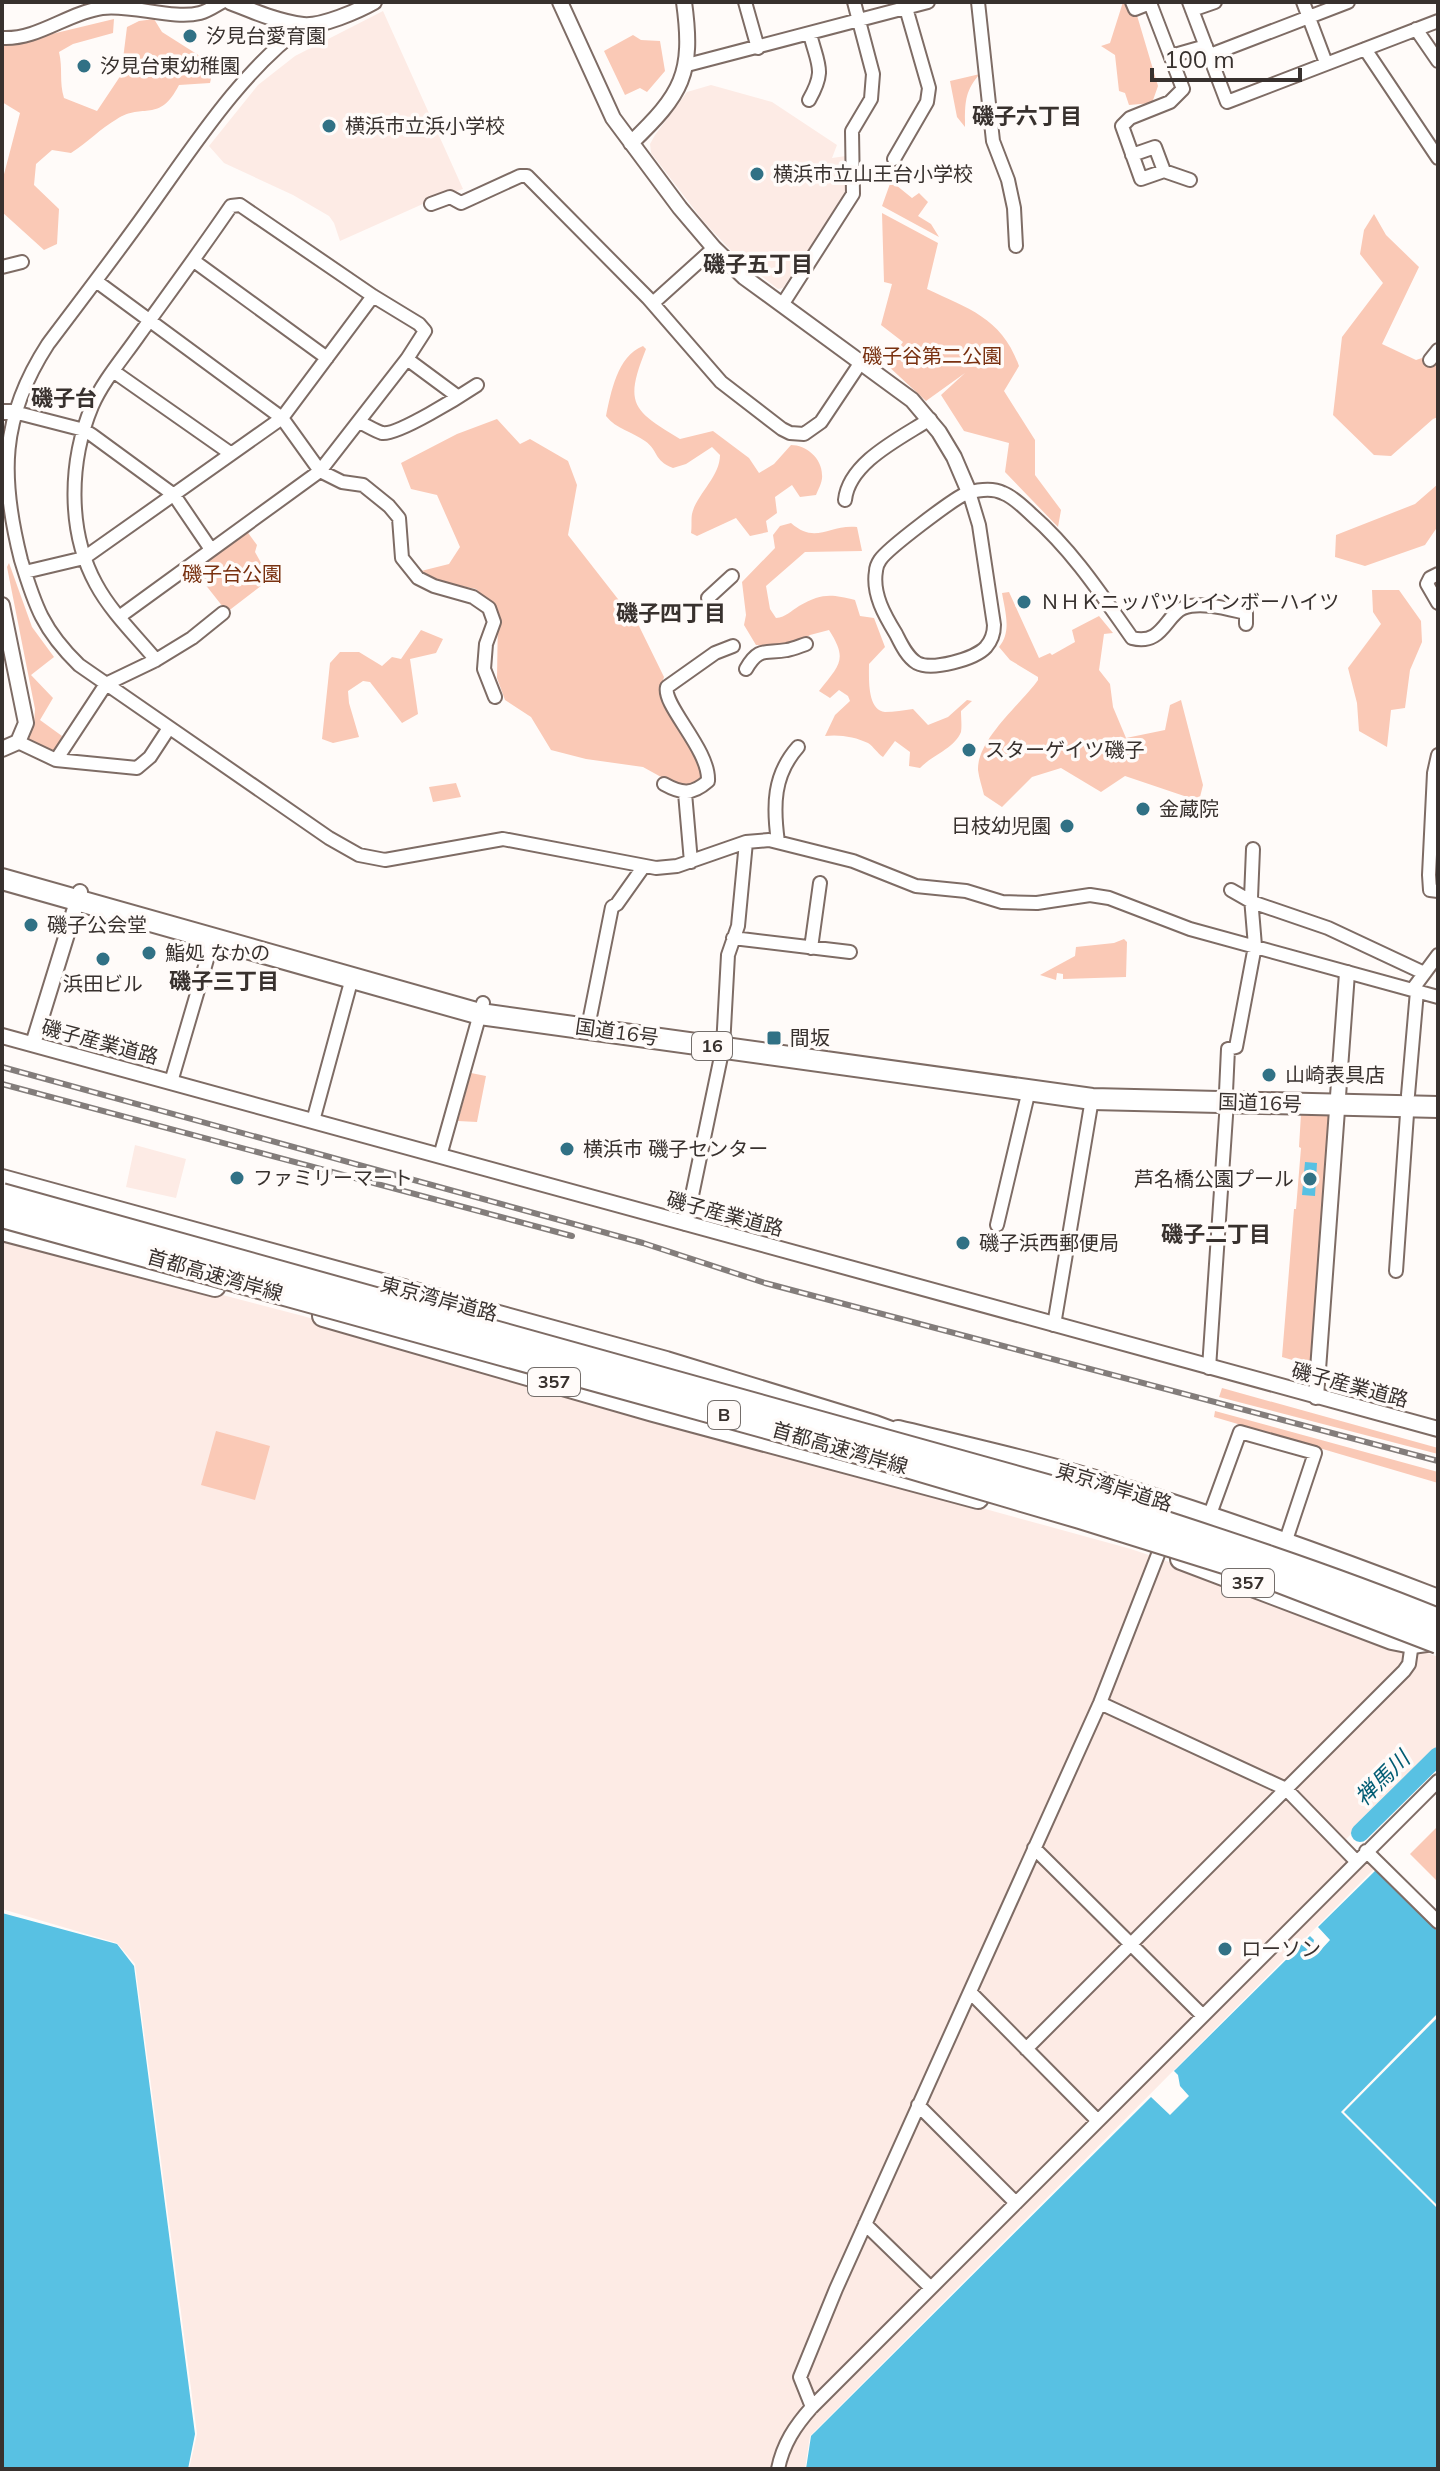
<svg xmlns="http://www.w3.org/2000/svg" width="1440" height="2471" font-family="Mulish,'Noto Sans JP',sans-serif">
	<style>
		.built { fill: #fdebe5 }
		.green { fill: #fac9b6 }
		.water { fill: #58c1e3 }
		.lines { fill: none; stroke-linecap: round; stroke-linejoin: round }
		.river { stroke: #58c1e3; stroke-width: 18 }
		.minor-casing { stroke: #7e6c65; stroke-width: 16 }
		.tertiary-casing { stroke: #7e6c65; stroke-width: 18 }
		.trunk-casing { stroke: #7e6c65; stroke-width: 24 }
		.minor { stroke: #fff; stroke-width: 12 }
		.tertiary { stroke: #fff; stroke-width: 14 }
		.trunk { stroke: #fff; stroke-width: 20 }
		.rail-casing { stroke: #837d7b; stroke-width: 6 }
		.rail { stroke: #fffbf9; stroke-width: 3; stroke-dasharray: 9; stroke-linecap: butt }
		.motorway-bridge-casing { stroke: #7e6c65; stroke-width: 26; stroke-linecap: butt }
		.motorway-bridge { stroke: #fff; stroke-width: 22 }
		.poi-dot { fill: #317185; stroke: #fffbf9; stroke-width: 3 }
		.labels { text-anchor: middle; stroke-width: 7; stroke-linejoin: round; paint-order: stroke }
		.shield { fill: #fffbf9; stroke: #746e6b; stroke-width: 2 }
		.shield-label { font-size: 18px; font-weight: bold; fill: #38312e }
		.poi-label { font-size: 20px; fill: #38312e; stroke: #fffbf9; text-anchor: start }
		.park-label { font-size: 20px; fill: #793110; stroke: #fffbf9 }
		.street-label { font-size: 20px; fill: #38312e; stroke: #fffbf9 }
		.neighbourhood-label { font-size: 22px; font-weight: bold; fill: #38312e; stroke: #fffbf9 }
		.water-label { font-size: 22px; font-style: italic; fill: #005c73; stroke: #fffbf9 }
	</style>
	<rect width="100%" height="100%" fill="#fffbf9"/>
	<!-- built -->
	<path class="built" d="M383,11L463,189L434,199L340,241L334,223L329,216L293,195L224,163L209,146L258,85L295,56Z
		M711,85L772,102L837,145L832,158L846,156L847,190L783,288L778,289L738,258L704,222L651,153L650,144L655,135L687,92Z
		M135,1145L186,1159L176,1198L126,1187Z
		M2,1237L303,1316L647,1416L1131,1549L1357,1626L1438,1657V1749L1346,1839L1374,1869L810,2436L805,2469H189L197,2434L135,1964L117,1943L2,1909Z"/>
	<!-- green -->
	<path class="green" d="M1123,2H1133L1158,86L1152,103L1129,105L1125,93L1119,91L1115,55L1101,46L1110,43Z
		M114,19L113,33L73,44L59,52C63,68 59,82 64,98L97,111L121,75L127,27L139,21L154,19L162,32L214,65L210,83L179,85C159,124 143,102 117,119C101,128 87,143 71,153L52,150L36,164L34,185L59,209L57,244L44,250L2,212V182L20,113L2,102V46Z
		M633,35L641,40L660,41L665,71L647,92L640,88L625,95L604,51Z
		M980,74C964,91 965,105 965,127L957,117L950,81Z
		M891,181L912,198L919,193L928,202L918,216L931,224L939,237L882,206Z
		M882,213L938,243L927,289C969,309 1002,318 1019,366L1004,391L1035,440V475L1061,510L1058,527L1005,472L1009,443L964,431L941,395L965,373L926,401L887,365L903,342L881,325L892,284L884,282Z
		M1374,214L1386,235L1419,267L1382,344L1416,360L1428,356L1438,363V417L1433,419L1391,456L1374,455L1333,415L1342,337L1383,283L1360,254L1364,230Z
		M643,346L646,349C624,404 632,410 680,439L713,431L749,458L759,473L774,464L791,445C806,445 822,458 822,475C823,481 818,490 816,495L800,497L792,485L775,497L777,513L766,521L768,532L750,536L736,518L697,536L691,533C692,527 691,519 692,514C696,495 720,477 720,455L712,447L686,464L673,468C653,460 659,451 645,441C633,432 616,429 606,416C611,393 617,356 643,346Z
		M497,419L520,444L530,439L568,461L577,485L568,535L639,626L664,677L659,693L695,754L705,780L681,788L643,767L586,759L551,750L531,717L505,700L497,678L498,614L476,589L442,582L421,571L449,564L460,547L437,495L411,489L401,463L457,434Z
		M1438,484V526L1425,545L1365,566L1335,557L1336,535L1415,504Z
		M791,523C816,545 829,524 857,527L862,551L805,552L766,586L770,609L776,618C786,617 791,611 799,606C822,593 831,594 855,600L860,616L874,618L885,647L869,664C869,678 867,710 885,712C894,712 904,710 913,709L928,725L948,717L967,700L972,701L961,711C961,717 962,726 961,732C955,748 931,756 920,768L909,766L910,752L895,741L883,757C877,753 874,747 868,743C856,737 839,734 825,736L835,715L850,701L848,696L839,690L830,698L819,691C840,664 848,660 829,630L810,635L798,643L779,647L756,645L744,625L746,615L742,582L775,548L773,535L780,526Z
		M246,530L257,545L255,552L270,579L227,612L193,569Z
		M9,563L32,627L54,657L31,675L53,698L40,720L62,736L54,753L24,741L34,724L35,709L7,567Z
		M1372,590H1399L1421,621L1422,642L1410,670L1405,708L1391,710L1387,747L1359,731L1357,703L1348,668L1381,624L1373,612Z
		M1009,592L1039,658L1050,653L1052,655L1075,642L1072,630L1099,616L1113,633L1104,634L1099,670L1110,684L1113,707L1126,738L1165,730L1170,705L1181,700L1203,785L1199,801L1125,776L1101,792L1061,768L1032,777L1002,807L984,795C982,787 979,778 978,770C977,739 1021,704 1038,680V677L1010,660L999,647C1012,632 1005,611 1002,593Z
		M421,630L443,639L436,653L410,659L418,714L402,723L370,682L363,681L348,691L349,703L359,737L333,743L322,739L330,663L340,652H359L382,666L392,657L401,659Z
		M456,783L461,797L433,802L429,787Z
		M1124,939L1127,942L1126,977L1063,979V974L1057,973L1056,980L1040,975L1075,956L1076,947L1114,943Z
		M471,1073L486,1076L477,1122L458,1121Z
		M1301,1114L1331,1115L1313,1366L1282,1357L1294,1209H1296L1301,1148L1299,1147Z
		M1222,1388L1438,1448V1454L1219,1397Z
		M1215,1411L1438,1472V1483L1214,1417Z
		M216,1431L270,1446L255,1500L201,1485Z
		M1438,1826V1882L1410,1854Z"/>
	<!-- water -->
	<path class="water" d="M1305,1162L1317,1163L1315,1196L1302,1195Z
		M1376,1870L1438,1932V2013L1341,2112L1438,2209V2469H806L811,2436L1151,2097L1170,2115L1189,2096L1180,2086L1178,2075L1174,2071L1310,1936L1314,1940L1312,1948L1318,1953L1330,1940L1318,1927Z
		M2,1913L117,1944L134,1966L195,2434L188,2469H2Z
		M1438,2017V2206L1344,2112Z"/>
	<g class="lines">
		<!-- river -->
		<path class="river" d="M1360,1833L1438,1756"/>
		<defs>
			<path id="minor" d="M745,2L758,48
				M978,2L993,141L1008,180L1014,208L1016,246
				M1132,2L1135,9L1150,3L1183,89L1170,102L1130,118L1122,126L1141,179L1164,171L1190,180
				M1189,2L1227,102L1438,21
				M1303,2L1326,63
				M1192,10L1215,2
				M305,25C242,69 191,150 147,211C115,256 81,300 48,344C0,418 0,477 21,560C35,606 43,630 79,665L329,838L359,855L385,860L503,839L656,868L677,866L746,842L769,840L853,861L916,886L966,891L1002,902L1037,903L1090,895L1109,898L1190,929L1438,997
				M1416,29L1438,61
				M2,38C38,40 67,13 102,8C132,4 173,20 200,13C208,11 215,6 222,2
				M1365,49L1438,158
				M1210,55L1348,2
				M1171,56L1206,46
				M687,65L928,2
				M809,100C826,70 818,66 810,34
				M1132,155L1155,147L1164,171
				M894,159L927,102L929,88L906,8
				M431,204L450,197L461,203L520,176H527L648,298L721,382L782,429L790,433L804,434L821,422L861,362
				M194,261L327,358
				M2,267L22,262
				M96,281L282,418L320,471L342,482L363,485L389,506L399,518L402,558L418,578L434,586L473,597L489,608L494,622L486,644L484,669L495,697
				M653,303L714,248
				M782,305L853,194L852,131L871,99L873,74L854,2
				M407,359L457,396
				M1430,360L1438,350
				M113,371L230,453
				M14,412L84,430L92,435L174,495L210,548
				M359,422C366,425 375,431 382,433C397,436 462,395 477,385
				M969,492L979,525L994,625C994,634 992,640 986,647C975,659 932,671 917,663C907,657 901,644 896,634C885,616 872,594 876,571C876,568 878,563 880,560C887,549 954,498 967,493C978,490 993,488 1003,493C1014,497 1023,507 1032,515C1073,551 1101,594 1132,638C1162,646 1166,615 1183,608C1201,601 1228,609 1246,613V624
				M845,500C849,462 901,438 930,419
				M25,572L84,558L282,418L373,296
				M1438,574L1430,578L1427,584L1438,603
				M708,598L732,576
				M119,617L320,471L407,359L425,331L419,324L373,296L240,205L231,206C201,250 170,292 139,335C123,358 103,381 92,406C69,461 67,531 96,584C111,612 136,636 156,660
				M746,669C759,646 766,654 787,650C793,649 800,646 806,644
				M18,742L56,760L137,768L150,757L169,728
				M1438,755L1434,773L1429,875L1430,890L1438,891
				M56,760L106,684L156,660L192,638L223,613
				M664,784C682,794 692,795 708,781C710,750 662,705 667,687L715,653L733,646
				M685,793L691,862
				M778,842C773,806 773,775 798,747
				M1231,890L1252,902L1328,928L1424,973
				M733,938L850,952
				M811,948L820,883
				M1412,990L1438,955
				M590,1017L612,907L617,904L644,866
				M171,1082L213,939
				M1226,1092L1228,1049L1236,1047L1255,946L1251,898L1253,849
				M1408,1095L1417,991
				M313,1121L352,978
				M440,1156L483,1003
				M686,1224L723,1047L728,955L738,926L746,842
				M997,1225L1029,1090
				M1396,1271L1407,1114L1409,1106
				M1054,1325L1092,1099
				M1209,1368L1227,1101
				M1209,1517L1240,1432L1315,1453L1285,1543
				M1100,1703L1286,1789L1356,1861
				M1034,1848L1202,2015
				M1366,1851L1438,1922
				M970,1992L1097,2120
				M1026,2049L1404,1671L1409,1664L1412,1643
				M918,2105L1016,2203
				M865,2224L931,2288
				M812,2407L800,2377L836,2289L1100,1703L1159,1552
				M778,2469C783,2444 795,2426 812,2407L1438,1781"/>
			<path id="tertiary" d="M230,2C253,11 278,22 303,25C321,27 358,11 374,2
				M560,2L613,118L680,208L714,248L744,277L912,400L939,432L954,457L969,492
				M631,143C682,94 694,74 684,2
				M2,412H14
				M2,605L26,723L18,742L2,749
				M2,1036L1438,1429
				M33,1044L80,892
				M1316,1397L1347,973"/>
			<path id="trunk" d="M2,879L480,1014L1092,1099L1438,1107
				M2,1180L666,1362L875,1426L910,1439
				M2,1230L215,1286
				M323,1316L653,1411L978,1498
				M898,1431C973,1449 1048,1466 1122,1489C1229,1522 1334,1560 1438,1600
				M1181,1559L1392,1639L1412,1643L1433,1640"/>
		</defs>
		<!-- minor casing -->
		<use href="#minor" class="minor-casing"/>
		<!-- tertiary casing -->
		<use href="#tertiary" class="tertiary-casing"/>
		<!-- trunk casing -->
		<use href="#trunk" class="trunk-casing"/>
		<!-- minor -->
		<use href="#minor" class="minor"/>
		<!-- tertiary -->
		<use href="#tertiary" class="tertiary"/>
		<!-- trunk -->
		<use href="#trunk" class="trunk"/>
		<defs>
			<path id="rail" d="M2,1067L643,1243L765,1283L1438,1461
				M2,1084L572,1236"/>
		</defs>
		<!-- rail casing -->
		<use href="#rail" class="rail-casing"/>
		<!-- rail -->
		<use href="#rail" class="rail"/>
		<defs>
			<path id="motorway-bridge" d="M2,1195L1079,1495C1200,1534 1320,1572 1438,1620
				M2,1216L893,1462L1080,1517L1253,1571L1438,1642"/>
		</defs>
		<!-- motorway-bridge casing -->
		<use href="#motorway-bridge" class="motorway-bridge-casing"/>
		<!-- motorway-bridge -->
		<use href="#motorway-bridge" class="motorway-bridge"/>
	</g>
	<!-- markers -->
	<g class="poi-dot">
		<circle cx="190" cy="36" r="8"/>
		<circle cx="84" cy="66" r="8"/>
		<circle cx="329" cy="126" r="8"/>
		<circle cx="757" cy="174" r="8"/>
		<circle cx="1024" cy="602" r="8"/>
		<circle cx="969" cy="750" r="8"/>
		<circle cx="1143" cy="809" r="8"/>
		<circle cx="1067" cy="826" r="8"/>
		<circle cx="31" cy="925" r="8"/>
		<circle cx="149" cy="953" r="8"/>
		<circle cx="103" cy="959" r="8"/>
		<rect x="766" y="1030" width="16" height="16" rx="4"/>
		<circle cx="1269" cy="1075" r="8"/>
		<circle cx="567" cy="1149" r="8"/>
		<circle cx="237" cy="1178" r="8"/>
		<circle cx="1310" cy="1179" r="8"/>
		<circle cx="963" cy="1243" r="8"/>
		<circle cx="1225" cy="1949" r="8"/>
	</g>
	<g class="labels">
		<!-- shield labels -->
		<g class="shield">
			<rect x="692" y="1032" width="40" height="28" rx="6"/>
			<rect x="528" y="1368" width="52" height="28" rx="6"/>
			<rect x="708" y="1401" width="32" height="28" rx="6"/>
			<rect x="1222" y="1569" width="52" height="28" rx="6"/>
		</g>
		<g class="shield-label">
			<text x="712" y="1052">16</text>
			<text x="554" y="1388">357</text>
			<text x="724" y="1421">B</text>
			<text x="1248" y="1589">357</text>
		</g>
		<!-- poi labels -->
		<g class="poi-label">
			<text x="206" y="43">汐見台愛育園</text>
			<text x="100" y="73">汐見台東幼稚園</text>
			<text x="345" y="133">横浜市立浜小学校</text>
			<text x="773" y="181">横浜市立山王台小学校</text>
			<text x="1040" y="609">ＮＨＫニッパツレインボーハイツ</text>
			<text x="985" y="757">スターゲイツ磯子</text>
			<text x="1159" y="816">金蔵院</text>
			<text x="1051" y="833" text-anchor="end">日枝幼児園</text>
			<text x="47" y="932">磯子公会堂</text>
			<text x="165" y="960">鮨処 なかの</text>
			<text x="103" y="991" text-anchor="middle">浜田ビル</text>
			<text x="790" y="1045">間坂</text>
			<text x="1285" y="1082">山崎表具店</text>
			<text x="583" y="1156">横浜市 磯子センター</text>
			<text x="253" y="1185">ファミリーマート</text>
			<text x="1294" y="1186" text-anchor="end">芦名橋公園プール</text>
			<text x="979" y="1250">磯子浜西郵便局</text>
			<text x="1241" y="1956">ローソン</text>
		</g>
		<!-- park labels -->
		<g class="park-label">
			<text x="932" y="363">磯子谷第二公園</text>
			<text x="232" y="581">磯子台公園</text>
		</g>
		<!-- street labels -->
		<g class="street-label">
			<text transform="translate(617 1032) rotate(8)" y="7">国道16号</text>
			<text transform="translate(100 1042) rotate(15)" y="7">磯子産業道路</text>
			<text transform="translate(1260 1103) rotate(2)" y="7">国道16号</text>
			<text transform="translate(725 1214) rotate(15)" y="7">磯子産業道路</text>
			<text transform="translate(215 1275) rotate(16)" y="7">首都高速湾岸線</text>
			<text transform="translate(439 1299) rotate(15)" y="7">東京湾岸道路</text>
			<text transform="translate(1350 1385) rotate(15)" y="7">磯子産業道路</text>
			<text transform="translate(840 1448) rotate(16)" y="7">首都高速湾岸線</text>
			<text transform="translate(1114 1487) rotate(17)" y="7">東京湾岸道路</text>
		</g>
		<!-- neighbourhood labels -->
		<g class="neighbourhood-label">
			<text x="1027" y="124">磯子六丁目</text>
			<text x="758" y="272">磯子五丁目</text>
			<text x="64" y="406">磯子台</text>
			<text x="671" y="621">磯子四丁目</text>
			<text x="224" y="989">磯子三丁目</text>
			<text x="1216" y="1242">磯子二丁目</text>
		</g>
		<!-- water labels -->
		<g class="water-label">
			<text transform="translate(1382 1778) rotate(-45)" y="8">禅馬川</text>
		</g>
	</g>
	<!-- border -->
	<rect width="1440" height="2471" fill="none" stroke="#38312e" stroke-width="8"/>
	<!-- scale -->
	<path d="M1152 68v12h148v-12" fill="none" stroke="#38312e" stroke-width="4"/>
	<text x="1164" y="68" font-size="24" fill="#38312e" stroke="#fffbf9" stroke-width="6" paint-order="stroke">100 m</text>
</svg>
